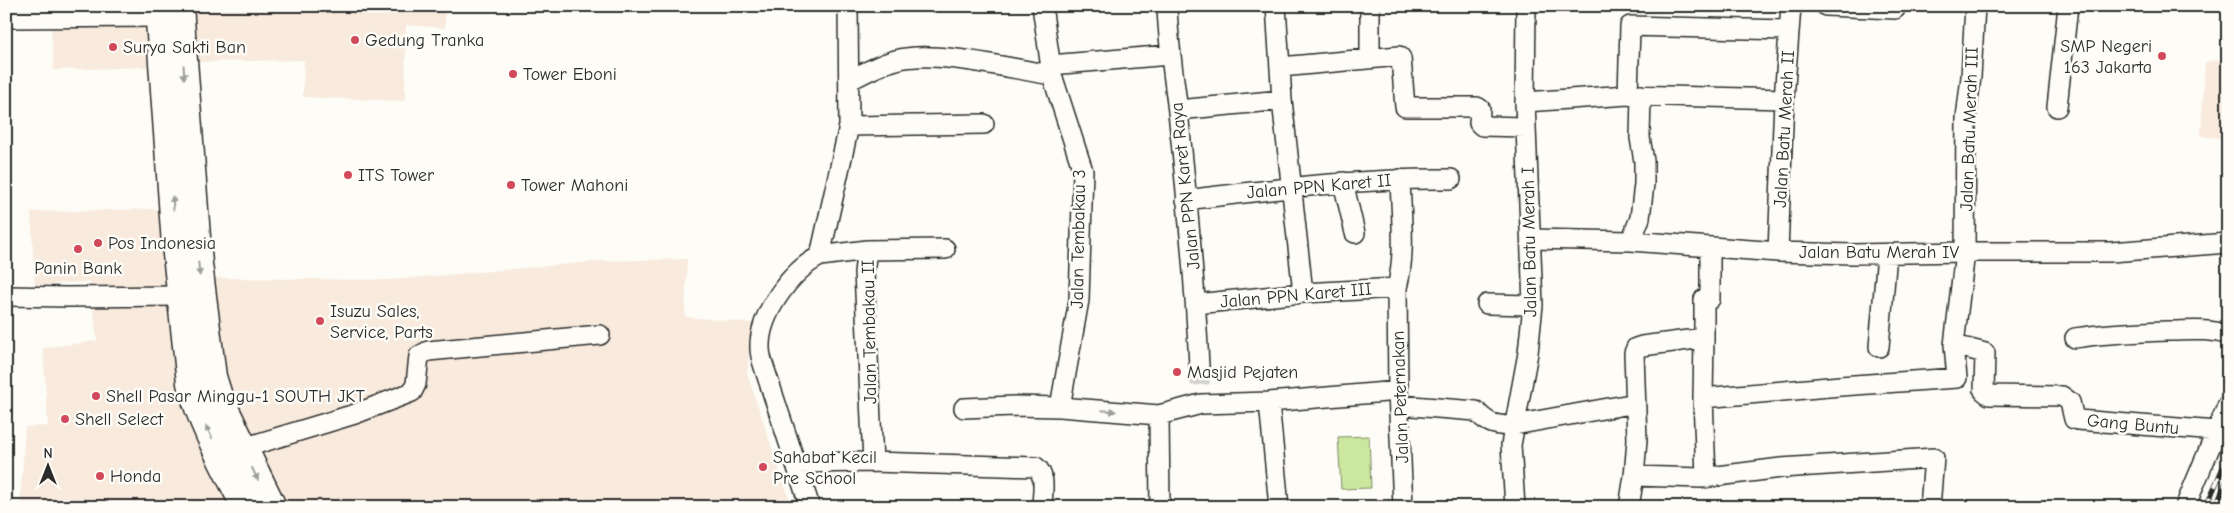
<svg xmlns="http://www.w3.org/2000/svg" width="2234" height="513" font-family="'Comic Neue',sans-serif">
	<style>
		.built { fill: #f8eadc }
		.green { fill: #cce79e; stroke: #7c8964 }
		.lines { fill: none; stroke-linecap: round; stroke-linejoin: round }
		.street-tunnel { stroke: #d3d2ce; stroke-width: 19; stroke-dasharray: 19 9; stroke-linecap: butt }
		.street-casing { stroke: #2b2b2b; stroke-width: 22 }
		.primary-casing { stroke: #2b2b2b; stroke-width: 31 }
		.street { stroke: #fdfcf7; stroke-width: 19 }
		.primary { stroke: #fdfcf7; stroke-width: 28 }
		.rail-casing { stroke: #2b2b2b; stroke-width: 5.5 }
		.rail { stroke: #fdfcf7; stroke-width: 4; stroke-dasharray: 11; stroke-linecap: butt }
		.oneway { fill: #9e9e9b }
		.poi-dot { fill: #d1495b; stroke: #fdfcf7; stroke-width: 2 }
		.labels { text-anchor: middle; stroke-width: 5; stroke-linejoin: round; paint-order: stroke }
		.poi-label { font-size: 18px; fill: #2b2b2b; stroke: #fdfcf7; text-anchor: start }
		.street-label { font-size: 18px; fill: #2b2b2b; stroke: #fdfcf7 }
	</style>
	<rect width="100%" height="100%" fill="#fdfcf7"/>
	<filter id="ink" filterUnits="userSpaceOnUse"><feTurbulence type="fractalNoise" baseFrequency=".02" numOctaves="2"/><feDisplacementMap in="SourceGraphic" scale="10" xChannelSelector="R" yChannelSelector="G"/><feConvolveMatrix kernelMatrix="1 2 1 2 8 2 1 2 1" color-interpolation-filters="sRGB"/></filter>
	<g filter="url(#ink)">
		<!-- built -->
		<path class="built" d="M50,6H445V28L406,25L405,101L303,97L304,60L194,62L214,278L391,280L604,261L687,259L685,317L752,323L747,374L792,507H240L237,502L221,507H20L25,427L48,426L43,348L97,341L90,281L35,286L31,212L158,209L147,67L54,70Z
			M2228,59V139L2201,136L2205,62Z"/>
		<!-- green -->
		<path class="green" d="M1369,436L1371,488L1341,489L1338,437Z"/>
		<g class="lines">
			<!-- street-tunnel -->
			<path class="street-tunnel" d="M1199,366L1201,396"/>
			<defs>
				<path id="street" d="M1042,6L1052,75L1083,171L1079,300L1060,407
					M1167,6C1168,42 1174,77 1178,112C1187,197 1195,282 1199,366
					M1276,6L1282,100L1303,293
					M1826,6L1895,9
					M6,18L160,17
					M1370,58V6
					M1050,65L1170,55
					M1281,67L1399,56L1401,58L1405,107H1477L1480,109L1479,123L1482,126L1526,127
					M850,80C864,73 880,64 896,60C934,49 1011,69 1052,75
					M1628,95L1630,26L1789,30
					M1525,102L1628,95L1784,99
					M2057,107L2068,6
					M1178,110L1282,100
					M849,126L984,124
					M1400,179C1401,215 1406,253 1397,288L1398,391L1403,507
					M1343,182L1355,233
					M1186,200C1275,189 1362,178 1451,179
					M1531,239L1631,241L1778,252L1852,254L1965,252H2111L2228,243
					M1631,241L1640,218L1644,184V161L1640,138L1641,95
					M867,250L945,249
					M1778,252L1784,99L1791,6
					M820,256L867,250L864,272L873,462
					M6,296L67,297L181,296
					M1196,304L1303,293L1397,288
					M1487,304L1533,305
					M1704,338L1703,398L1706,477
					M2075,338C2106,333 2136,332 2167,331C2187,331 2209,328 2228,335
					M1954,345L1985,353L1984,391L1989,395L2062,396L2070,402L2074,419L2078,420L2216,431
					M1879,347L1887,254
					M1703,398L1840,386L1957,378L1954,345L1965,252L1966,118L1971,77L1975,6
					M1269,402L1398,391
					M1399,405L1476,411C1487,423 1493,425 1509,426L1636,403
					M964,408L1014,406L1060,407L1159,415L1201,404L1269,402L1279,507
					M1159,415L1160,507
					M243,448L355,414L412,392L416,384L419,356L428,351L600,335
					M796,463L873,462L1036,467C1047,476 1042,494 1042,507
					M1634,476L1702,478L1781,468L1934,458L1930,507
					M810,507L764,367C762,361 760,354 760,348C759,314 791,271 820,256L849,126L848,6
					M1515,507L1511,445L1528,353L1533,305L1525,102L1526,6
					M1629,507L1634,476L1637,440L1634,353L1636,348L1642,346L1704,338V299H1710V247
					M2185,507L2228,404"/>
				<path id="primary" d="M159,6L176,245L191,383C203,427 226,467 246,507
					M179,6L198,264L212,377L218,396L272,507"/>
			</defs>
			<!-- street casing -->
			<use href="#street" class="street-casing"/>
			<!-- primary casing -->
			<use href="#primary" class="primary-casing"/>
			<!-- street -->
			<use href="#street" class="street"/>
			<!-- primary -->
			<use href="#primary" class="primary"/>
			<defs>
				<path id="rail" d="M2206,507L2228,456
					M2215,507L2228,479"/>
			</defs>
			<!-- rail casing -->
			<use href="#rail" class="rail-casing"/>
			<!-- rail -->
			<use href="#rail" class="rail"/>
		</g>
		<!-- one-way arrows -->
		<defs><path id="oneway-solid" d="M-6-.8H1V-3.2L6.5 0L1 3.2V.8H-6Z" transform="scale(1.25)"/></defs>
		<g class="oneway">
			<use href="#oneway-solid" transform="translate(184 72) rotate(86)"/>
			<use href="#oneway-solid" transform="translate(173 203) rotate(-94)"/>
			<use href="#oneway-solid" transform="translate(199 269) rotate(84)"/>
			<use href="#oneway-solid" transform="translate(1109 411) rotate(5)"/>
			<use href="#oneway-solid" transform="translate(209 432) rotate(-116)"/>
			<use href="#oneway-solid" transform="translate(255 474) rotate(64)"/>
		</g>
	</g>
	<!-- markers -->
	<g class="poi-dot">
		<circle cx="355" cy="40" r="5"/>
		<circle cx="113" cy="47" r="5"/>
		<circle cx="2162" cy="56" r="5"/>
		<circle cx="513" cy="74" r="5"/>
		<circle cx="348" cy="175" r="5"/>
		<circle cx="511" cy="185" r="5"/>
		<circle cx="98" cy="243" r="5"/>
		<circle cx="78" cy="249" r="5"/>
		<circle cx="320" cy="321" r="5"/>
		<circle cx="1177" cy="372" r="5"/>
		<circle cx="96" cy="396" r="5"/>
		<circle cx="65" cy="419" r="5"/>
		<circle cx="763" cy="467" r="5"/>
		<circle cx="100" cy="476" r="5"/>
	</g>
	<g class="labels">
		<!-- poi labels -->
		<g class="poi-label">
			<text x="365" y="46">Gedung Tranka</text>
			<text x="2152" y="52" text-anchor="end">SMP Negeri<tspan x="2152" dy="21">163 Jakarta</tspan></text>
			<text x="123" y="53">Surya Sakti Ban</text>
			<text x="523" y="80">Tower Eboni</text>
			<text x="358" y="181">ITS Tower</text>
			<text x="521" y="191">Tower Mahoni</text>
			<text x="108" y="249">Pos Indonesia</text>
			<text x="78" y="274" text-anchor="middle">Panin Bank</text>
			<text x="330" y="317">Isuzu Sales,<tspan x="330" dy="21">Service, Parts</tspan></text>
			<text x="1187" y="378">Masjid Pejaten</text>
			<text x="106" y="402">Shell Pasar Minggu-1 SOUTH JKT</text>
			<text x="75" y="425">Shell Select</text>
			<text x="773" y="463">Sahabat Kecil<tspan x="773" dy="21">Pre School</tspan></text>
			<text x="110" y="482">Honda</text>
		</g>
		<!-- street labels -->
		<g class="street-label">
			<text transform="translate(1784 129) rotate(-87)" y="6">Jalan Batu Merah II</text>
			<text transform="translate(1969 129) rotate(-88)" y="6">Jalan Batu Merah III</text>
			<text transform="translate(1185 186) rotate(-96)" y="6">Jalan PPN Karet Raya</text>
			<text transform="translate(1319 186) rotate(-5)" y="6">Jalan PPN Karet II</text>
			<text transform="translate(1078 239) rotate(-89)" y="6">Jalan Tembakau 3</text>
			<text transform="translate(1529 242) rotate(-91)" y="6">Jalan Batu Merah I</text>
			<text x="1879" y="258">Jalan Batu Merah IV</text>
			<text transform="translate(1296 295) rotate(-5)" y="6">Jalan PPN Karet III</text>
			<text transform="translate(869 332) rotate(-91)" y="6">Jalan Tembakau II</text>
			<text transform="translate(1400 397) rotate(-92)" y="6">Jalan Peternakan</text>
			<text transform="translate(2133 424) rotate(5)" y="6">Gang Buntu</text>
		</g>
	</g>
	<!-- margin -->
	<rect width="2234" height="513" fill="none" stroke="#fdfcf7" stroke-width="25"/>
	<rect x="12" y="12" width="2209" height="488" fill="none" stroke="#2b2b2b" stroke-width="2" filter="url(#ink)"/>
	<!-- north arrow -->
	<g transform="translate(48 466)" stroke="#fdfcf7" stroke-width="4" paint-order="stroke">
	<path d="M0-4L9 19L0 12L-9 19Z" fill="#2b2b2b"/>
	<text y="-8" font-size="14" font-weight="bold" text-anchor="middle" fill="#2b2b2b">N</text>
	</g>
</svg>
